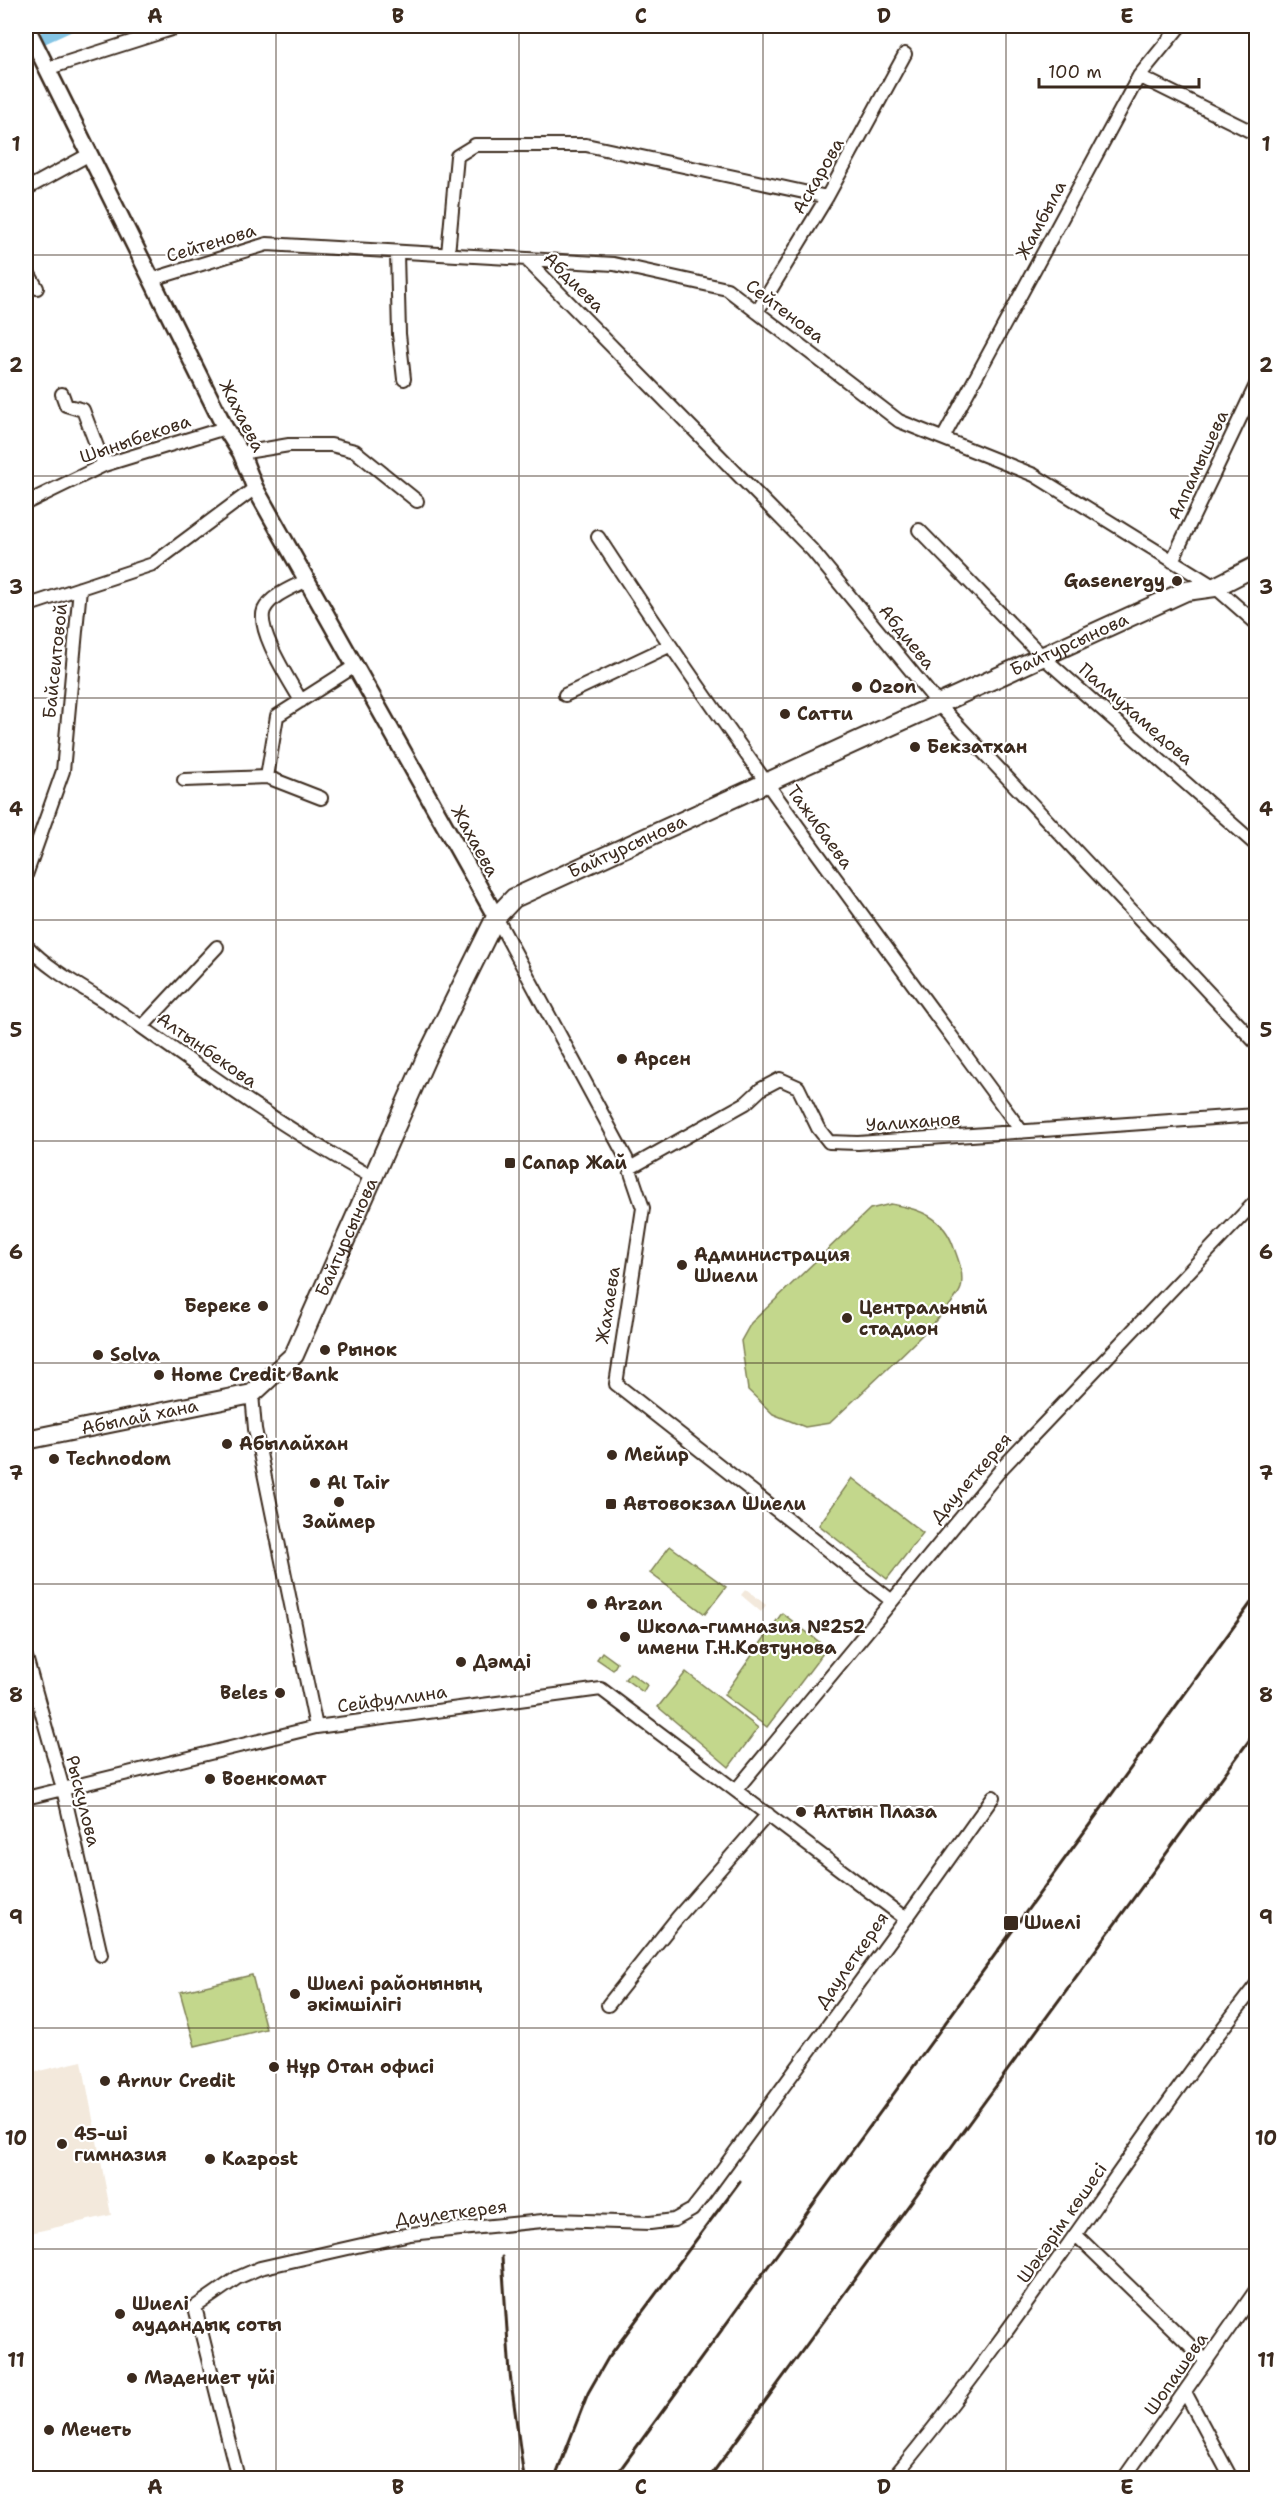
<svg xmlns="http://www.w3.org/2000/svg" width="1282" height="2504" font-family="'Shantell Sans',sans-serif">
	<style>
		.built { fill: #f3e9dc }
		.green { fill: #c3d78c; stroke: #7f8055; stroke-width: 1.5 }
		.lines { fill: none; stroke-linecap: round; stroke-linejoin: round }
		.canal { stroke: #84c5e5; stroke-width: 12 }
		.minor-casing { stroke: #3b2a1e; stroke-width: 16 }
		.tertiary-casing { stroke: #3b2a1e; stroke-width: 20 }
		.secondary-casing { stroke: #3b2a1e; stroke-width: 22 }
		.minor { stroke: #fff; stroke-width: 12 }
		.tertiary { stroke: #fff; stroke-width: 15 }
		.secondary { stroke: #fff; stroke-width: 18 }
		.rail { stroke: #3b2a1e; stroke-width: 3 }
		.grid { fill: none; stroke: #3b2a1e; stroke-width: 1.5; stroke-opacity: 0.55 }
		.poi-dot { fill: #3b2a1e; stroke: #fff; stroke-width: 2 }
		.labels { text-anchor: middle; stroke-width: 4.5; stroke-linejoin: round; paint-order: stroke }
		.street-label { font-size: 18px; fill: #3b2a1e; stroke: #fff }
		.poi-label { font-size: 18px; font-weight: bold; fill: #3b2a1e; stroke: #fff; text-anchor: start }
		.neatline { fill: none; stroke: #3b2a1e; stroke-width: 2 }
		.grid-label { font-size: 20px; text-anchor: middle; font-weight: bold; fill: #3b2a1e }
	</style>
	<rect width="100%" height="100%" fill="#fff"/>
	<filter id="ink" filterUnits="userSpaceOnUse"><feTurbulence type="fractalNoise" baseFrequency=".0167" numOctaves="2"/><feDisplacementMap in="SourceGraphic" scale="12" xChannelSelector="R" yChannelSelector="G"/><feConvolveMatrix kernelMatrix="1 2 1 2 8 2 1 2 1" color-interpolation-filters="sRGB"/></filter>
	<g filter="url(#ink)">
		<!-- built -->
		<path class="built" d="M746,1589L766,1605L761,1612L741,1595Z
			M82,2061L111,2215L26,2234V2074Z"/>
		<!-- green -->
		<path class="green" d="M891,1204C920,1209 944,1217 954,1248C959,1261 964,1274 961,1288C956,1308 851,1402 830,1423L805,1427L773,1414L748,1390L741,1341L751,1323L870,1209Z
			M852,1478L923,1533L887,1579L819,1525Z
			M670,1546L726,1587L705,1614L650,1573Z
			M782,1613L827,1648L767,1727L724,1695Z
			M602,1652L617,1663L613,1670L597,1659Z
			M686,1672L758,1728L729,1767L658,1707Z
			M630,1673L647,1685L643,1692L625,1679Z
			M252,1975L266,2029L195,2046L180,1992Z"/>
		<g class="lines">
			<!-- canal -->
			<path class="canal" d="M45,37L69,26"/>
			<defs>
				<path id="minor" d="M46,69L181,26
					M1139,76L1256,134
					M26,189L90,154
					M397,253L399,334L404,379
					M448,254L457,156L475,145H586L827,197
					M526,259L812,550L940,706L1256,1043
					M26,269L37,288
					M153,279L267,244L614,264L727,289L899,421L1034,475L1215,587L1256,623
					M757,312L827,197L905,54
					M62,394L66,405L83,410L104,465
					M943,438L1139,76L1180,26
					M241,453L289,445H331L355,451L417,501
					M26,503L104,465L225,428
					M919,530L1043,657L1256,845
					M598,537C731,741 878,936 1022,1132
					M1172,561L1256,385
					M26,606L153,564L255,488
					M565,695L669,646
					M301,701C290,681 256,630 264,610C271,595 294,587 307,580
					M184,780L267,777
					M321,798L267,777L277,716L355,666
					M26,875L63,771L80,588
					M496,917L626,1158L643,1208L616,1384L892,1601
					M26,945C53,974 89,990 122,1013C204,1071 286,1130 374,1178
					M142,1027L217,947
					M630,1168L746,1103L761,1089L780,1079L798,1087L818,1128L829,1142L858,1143L1256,1115
					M252,1394L255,1429L316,1727
					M26,1657L63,1789L101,1955
					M736,1790L1002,1468L1256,1201
					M26,1798L316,1727L601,1689L906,1919L703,2196L692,2210L674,2220L650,2223L553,2220L410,2234L260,2268L237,2278L195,2307L238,2478
					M906,1919L993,1797
					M608,2005L678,1917L768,1814
					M1076,2235L1206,2361
					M1185,2392L1231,2478
					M893,2478C1024,2321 1130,2146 1256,1985
					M1124,2478L1256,2290"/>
				<path id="tertiary" d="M26,26L225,428L241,453L255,488L496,917"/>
				<g id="secondary">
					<path id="s1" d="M26,1440L252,1394L294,1355L426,1058L496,917L514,898L1186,591L1215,587L1256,566"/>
				</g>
			</defs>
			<!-- minor casing -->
			<use href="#minor" class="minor-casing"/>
			<!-- tertiary casing -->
			<use href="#tertiary" class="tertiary-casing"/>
			<!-- secondary casing -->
			<use href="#secondary" class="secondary-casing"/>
			<!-- minor -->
			<use href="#minor" class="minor"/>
			<!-- tertiary -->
			<use href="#tertiary" class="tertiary"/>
			<!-- secondary -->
			<use href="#secondary" class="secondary"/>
			<!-- rail -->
			<path class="rail" d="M502,2257L510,2374L524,2478
				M555,2478L588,2393L608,2358L740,2181
				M614,2478L1256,1596
				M709,2478L1256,1731"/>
		</g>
	</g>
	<!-- grid -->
	<path class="grid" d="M276,26V2478M519,26V2478M763,26V2478M1006,26V2478M26,255H1256M26,476H1256M26,698H1256M26,920H1256M26,1141H1256M26,1363H1256M26,1584H1256M26,1806H1256M26,2028H1256M26,2249H1256"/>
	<!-- markers -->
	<g class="poi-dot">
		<circle cx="1177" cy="581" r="6"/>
		<circle cx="857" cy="687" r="6"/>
		<circle cx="785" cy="714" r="6"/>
		<circle cx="915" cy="747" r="6"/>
		<circle cx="622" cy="1059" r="6"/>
		<rect x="504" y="1157" width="12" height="12" rx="3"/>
		<circle cx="682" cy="1265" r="6"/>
		<circle cx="263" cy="1306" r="6"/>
		<circle cx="847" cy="1318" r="6"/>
		<circle cx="325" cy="1350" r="6"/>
		<circle cx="98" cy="1355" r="6"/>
		<circle cx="159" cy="1375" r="6"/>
		<circle cx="227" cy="1444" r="6"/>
		<circle cx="612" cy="1455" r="6"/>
		<circle cx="54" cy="1459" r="6"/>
		<circle cx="315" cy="1483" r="6"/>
		<circle cx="339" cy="1502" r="6"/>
		<rect x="605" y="1498" width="12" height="12" rx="3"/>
		<circle cx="592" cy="1604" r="6"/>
		<circle cx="625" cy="1637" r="6"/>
		<circle cx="461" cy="1662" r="6"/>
		<circle cx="280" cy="1693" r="6"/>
		<circle cx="210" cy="1779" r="6"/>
		<circle cx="801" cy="1812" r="6"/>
		<rect x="1003" y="1915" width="16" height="16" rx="3"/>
		<circle cx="295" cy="1994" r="6"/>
		<circle cx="274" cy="2067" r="6"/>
		<circle cx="105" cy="2081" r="6"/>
		<circle cx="62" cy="2144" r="6"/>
		<circle cx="210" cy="2159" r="6"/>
		<circle cx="120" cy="2314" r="6"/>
		<circle cx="132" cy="2378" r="6"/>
		<circle cx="49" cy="2430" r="6"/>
	</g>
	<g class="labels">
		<!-- street labels -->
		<g class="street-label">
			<text transform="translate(818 176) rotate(-60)" y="6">Аскарова</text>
			<text transform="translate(1041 220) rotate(-62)" y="6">Жамбыла</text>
			<text transform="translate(211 243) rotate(-17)" y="6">Сейтенова</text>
			<text transform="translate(574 282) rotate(45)" y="6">Абдиева</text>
			<text transform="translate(785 311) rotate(37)" y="6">Сейтенова</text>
			<text transform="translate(242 416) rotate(63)" y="6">Жахаева</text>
			<text transform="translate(135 439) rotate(-19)" y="6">Шыныбекова</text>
			<text transform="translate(1198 465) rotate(-65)" y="6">Алпамышева</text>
			<text transform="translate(907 637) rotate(51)" y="6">Абдиева</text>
			<text dy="6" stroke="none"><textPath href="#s1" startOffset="1407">Байтурсынова</textPath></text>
			<text transform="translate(55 661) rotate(-84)" y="6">Байсеитовой</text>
			<text transform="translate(1136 714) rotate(41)" y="6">Палмухамедова</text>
			<text transform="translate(820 827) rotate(54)" y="6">Тажибаева</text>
			<text transform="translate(475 841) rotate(61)" y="6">Жахаева</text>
			<text dy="6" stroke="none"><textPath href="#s1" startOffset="921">Байтурсынова</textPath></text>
			<text transform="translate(207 1050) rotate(35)" y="6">Алтынбекова</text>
			<text transform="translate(913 1122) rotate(-4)" y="6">Уалиханов</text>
			<text dy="6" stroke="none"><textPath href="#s1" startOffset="417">Байтурсынова</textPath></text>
			<text transform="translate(608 1305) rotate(-81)" y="6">Жахаева</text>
			<text dy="6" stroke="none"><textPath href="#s1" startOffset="116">Абылай хана</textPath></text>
			<text transform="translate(971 1478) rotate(-49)" y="6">Даулеткерея</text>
			<text transform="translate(392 1699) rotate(-8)" y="6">Сейфуллина</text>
			<text transform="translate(83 1801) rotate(76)" y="6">Рыскулова</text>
			<text transform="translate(852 1960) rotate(-55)" y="6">Даулеткерея</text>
			<text transform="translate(451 2213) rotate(-7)" y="6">Даулеткерея</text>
			<text transform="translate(1062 2223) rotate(-55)" y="6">Шәкәрім көшесі</text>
			<text transform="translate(1176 2374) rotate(-55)" y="6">Шопашева</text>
		</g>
		<!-- poi labels -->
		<g class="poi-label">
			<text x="1165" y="587" text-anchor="end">Gasenergy</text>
			<text x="869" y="693">Ozon</text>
			<text x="797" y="720">Сатти</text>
			<text x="927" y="753">Бекзатхан</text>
			<text x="634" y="1065">Арсен</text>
			<text x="522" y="1169">Сапар Жай</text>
			<text x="694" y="1261">Администрация<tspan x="694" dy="21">Шиели</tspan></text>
			<text x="251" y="1312" text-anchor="end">Береке</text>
			<text x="859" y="1314">Центральный<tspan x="859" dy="21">стадион</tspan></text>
			<text x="337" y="1356">Рынок</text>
			<text x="110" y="1361">Solva</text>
			<text x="171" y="1381">Home Credit Bank</text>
			<text x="239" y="1450">Абылайхан</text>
			<text x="624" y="1461">Мейир</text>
			<text x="66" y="1465">Technodom</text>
			<text x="327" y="1489">Al Tair</text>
			<text x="623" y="1510">Автовокзал Шиели</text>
			<text x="339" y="1528" text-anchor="middle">Займер</text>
			<text x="604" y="1610">Arzan</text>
			<text x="637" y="1633">Школа-гимназия №252<tspan x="637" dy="21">имени Г.Н.Ковтунова</tspan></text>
			<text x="473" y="1668">Дәмді</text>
			<text x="268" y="1699" text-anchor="end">Beles</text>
			<text x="222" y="1785">Военкомат</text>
			<text x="813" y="1818">Алтын Плаза</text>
			<text x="1024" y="1929">Шиелі</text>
			<text x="307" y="1990">Шиелі районының<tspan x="307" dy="21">әкімшілігі</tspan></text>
			<text x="286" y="2073">Нұр Отан офисі</text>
			<text x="117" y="2087">Arnur Credit</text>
			<text x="74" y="2140">45-ші<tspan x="74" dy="21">гимназия</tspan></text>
			<text x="222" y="2165">Kazpost</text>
			<text x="132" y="2310">Шиелі<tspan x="132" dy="21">аудандық соты</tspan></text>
			<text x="144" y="2384">Мәдениет үйі</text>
			<text x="61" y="2436">Мечеть</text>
		</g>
	</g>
	<!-- margin -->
	<rect width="1282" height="2504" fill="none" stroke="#fff" stroke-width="66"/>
	<!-- scale -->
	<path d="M1039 78v9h160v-9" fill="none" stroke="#3b2a1e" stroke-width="3"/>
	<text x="1048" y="78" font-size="18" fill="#3b2a1e" stroke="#ffffff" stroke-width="4.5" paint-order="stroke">100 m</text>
	<rect x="33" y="33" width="1216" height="2438" class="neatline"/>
	<g class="grid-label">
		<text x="155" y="23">A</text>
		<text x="398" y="23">B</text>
		<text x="641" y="23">C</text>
		<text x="884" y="23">D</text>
		<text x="1127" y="23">E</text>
		<text x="16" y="151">1</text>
		<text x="1266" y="151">1</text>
		<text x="16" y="372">2</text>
		<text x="1266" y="372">2</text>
		<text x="16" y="594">3</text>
		<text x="1266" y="594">3</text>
		<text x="16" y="816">4</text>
		<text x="1266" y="816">4</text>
		<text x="16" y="1037">5</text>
		<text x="1266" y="1037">5</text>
		<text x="16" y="1259">6</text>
		<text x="1266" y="1259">6</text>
		<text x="16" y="1480">7</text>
		<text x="1266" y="1480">7</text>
		<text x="16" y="1702">8</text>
		<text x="1266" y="1702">8</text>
		<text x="16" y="1924">9</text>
		<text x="1266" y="1924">9</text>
		<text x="16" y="2145">10</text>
		<text x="1266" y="2145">10</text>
		<text x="16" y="2367">11</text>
		<text x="1266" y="2367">11</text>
		<text x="155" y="2494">A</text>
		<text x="398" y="2494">B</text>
		<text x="641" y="2494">C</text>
		<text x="884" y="2494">D</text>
		<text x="1127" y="2494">E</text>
	</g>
</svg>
